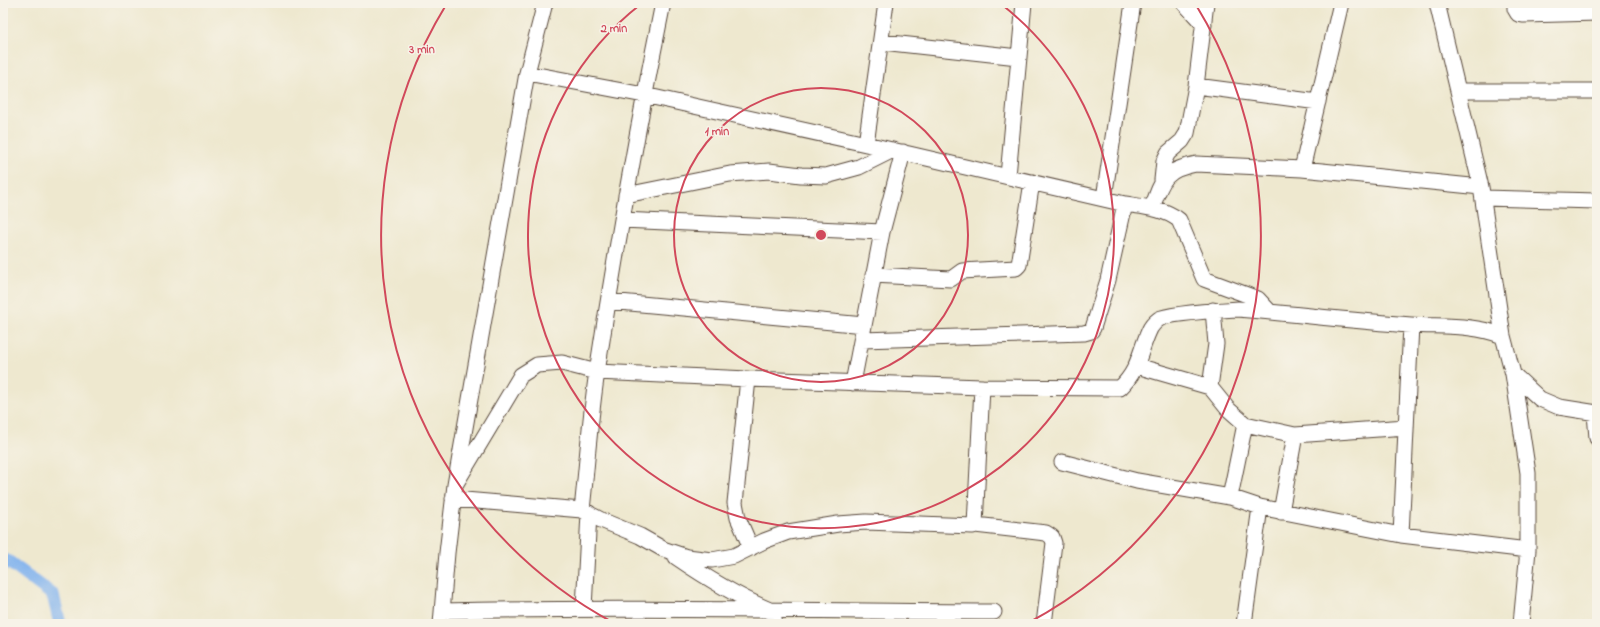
<svg xmlns="http://www.w3.org/2000/svg" width="1600" height="627" font-family="'Indie Flower',sans-serif">
	<style>
		.lines { fill: none; stroke-linecap: round; stroke-linejoin: round }
		.canal { stroke: #81b2ed; stroke-width: 13 }
		.minor-casing { stroke: #564639; stroke-width: 17 }
		.minor { stroke: #fff; stroke-width: 15 }
		.ring { fill: none; stroke: #d1495b; stroke-width: 2 }
		.centre { fill: #d1495b; stroke: #f7f3e8; stroke-width: 2 }
		.ring-label { font-size: 12px; text-anchor: middle; font-weight: bold; fill: #d1495b; stroke: #f7f3e8; stroke-width: 3; stroke-linejoin: round; paint-order: stroke }
	</style>
	<rect width="100%" height="100%" fill="#f7f3e8"/>
	<filter id="ink" filterUnits="userSpaceOnUse"><feTurbulence type="fractalNoise" baseFrequency=".025" numOctaves="2"/><feDisplacementMap in="SourceGraphic" scale="8" xChannelSelector="R" yChannelSelector="G"/><feConvolveMatrix kernelMatrix="1 2 1 2 8 2 1 2 1" color-interpolation-filters="sRGB"/></filter>
	<filter id="wash" filterUnits="userSpaceOnUse"><feTurbulence type="fractalNoise" baseFrequency=".012" numOctaves="4" result="noise"/><feDisplacementMap in="SourceGraphic" scale="16" xChannelSelector="R" yChannelSelector="G"/><feGaussianBlur stdDeviation="0.9" result="paint"/><feColorMatrix in="noise" values="0 0 0 0 0 0 0 0 0 0 0 0 0 0 0 0 0 1.4 0 .05"/><feComposite in="paint" operator="in"/></filter>
	<g filter="url(#wash)">
		<rect width="100%" height="100%" fill="#eee8cf"/>
		<g class="lines">
			<!-- canal -->
			<path class="canal" d="M3,560L9,562L53,595L60,624"/>
		</g>
	</g>
	<g filter="url(#ink)">
		<g class="lines">
			<defs>
				<path id="minor" d="M1184,3L1204,25
					M1437,3L1481,187L1503,336L1513,374L1528,473V550L1521,624
					M1515,3V9L1518,14L1524,15L1597,13
					M882,42L1018,57
					M527,73L644,95L866,144L1125,204C1144,207 1164,208 1179,220L1204,279L1258,299L1270,312
					M1196,86L1318,102
					M1458,91H1597
					M866,144L886,3
					M1302,169L1341,3
					M1008,176L1024,3
					M1162,180L1164,161L1168,153L1182,141L1187,133L1196,86L1206,3
					M626,195L730,174L769,171L801,175L826,176L859,167L893,150
					M1104,198L1133,3
					M1483,198L1597,201
					M1152,208C1162,180 1164,170 1196,164L1302,169L1481,187
					M622,220L882,232
					M873,275L951,279L962,271L1016,268L1019,265L1032,182
					M609,301L864,325
					M862,340L1084,333L1091,331L1093,328L1108,280L1125,204
					M1137,366L1210,387L1227,408L1245,424L1295,435L1406,427
					M1513,374L1540,399L1559,407L1597,413
					M748,379L735,503L738,518L751,548
					M853,383L882,232L903,152
					M1210,387L1216,344L1213,310
					M1595,413L1597,438
					M1062,462L1137,481L1230,497L1260,507L1401,535L1528,550
					M455,485L521,375L537,365L562,363L597,372L748,379L982,387L1120,388C1139,370 1139,353 1149,331C1151,326 1155,322 1159,319C1169,313 1224,310 1238,309C1296,314 1353,321 1411,325C1443,327 1473,324 1503,336
					M1230,497L1245,424
					M453,499L582,510L601,520L640,536L663,549L687,557L712,560L734,556L764,541L788,532L838,524L866,522L973,526L975,525L1046,533L1052,537L1054,543L1044,624
					M582,510C587,464 590,417 597,372C616,248 638,125 663,3
					M1281,512L1295,435
					M975,525L982,387
					M1401,535L1411,325
					M676,557C708,579 736,596 772,611L775,624
					M584,608L589,513
					M443,611C627,607 810,611 994,612
					M441,624L447,553L455,485L527,73L545,3
					M1244,624L1260,507"/>
			</defs>
			<!-- minor casing -->
			<use href="#minor" class="minor-casing"/>
			<!-- minor -->
			<use href="#minor" class="minor"/>
		</g>
	</g>
	<!-- distance rings -->
	<g class="ring">
		<circle cx="821" cy="235" r="147"/>
		<path d="M1001 4A293 293 0 1 1 641 4"/>
		<path d="M614 623A440 440 0 0 1 446 5M1196 5A440 440 0 0 1 1028 623"/>
	</g>
	<circle cx="821" cy="235" r="6" class="centre"/>
	<g class="ring-label">
		<text x="614" y="32">2 min</text>
		<text x="422" y="53">3 min</text>
		<text x="717" y="135">1 min</text>
	</g>
	<!-- margin -->
	<rect width="1600" height="627" fill="none" stroke="#f7f3e8" stroke-width="16"/>
</svg>
